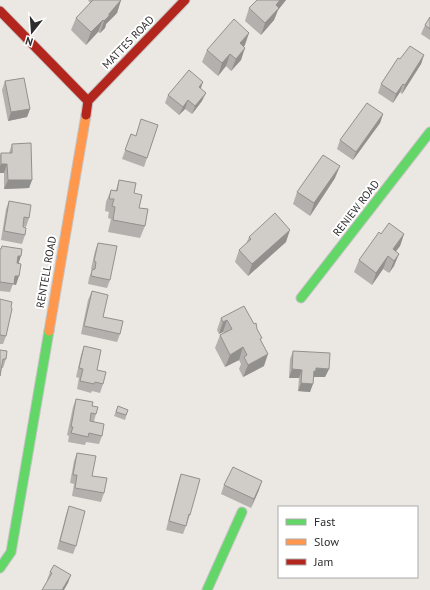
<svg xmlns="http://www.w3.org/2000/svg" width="430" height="590" font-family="'PT Sans',sans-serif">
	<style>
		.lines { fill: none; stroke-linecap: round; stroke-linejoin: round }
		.fast-casing { stroke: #c4c3c3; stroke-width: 11 }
		.slow-casing { stroke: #c4c3c3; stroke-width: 11 }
		.jam-casing { stroke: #c4c3c3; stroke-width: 11 }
		.fast { stroke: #63d668; stroke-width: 9 }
		.slow { stroke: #ff974d; stroke-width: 9 }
		.jam { stroke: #b3261e; stroke-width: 9 }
		.wall { fill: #b3b0ad }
		.shaded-wall { fill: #92908d }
		.building { fill: #d0cdc9; stroke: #92908d }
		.labels { text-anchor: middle; stroke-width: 4; stroke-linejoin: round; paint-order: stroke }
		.street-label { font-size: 11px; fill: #2d2d2d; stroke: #fff }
	</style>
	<rect width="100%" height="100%" fill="#ebe7e2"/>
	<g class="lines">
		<defs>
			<path id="fast" d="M301,298L430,132
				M0,568L11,552L49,331
				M207,590L242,512"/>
			<path id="slow" d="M49,331L86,115"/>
			<path id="jam" d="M0,11L88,101L86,115
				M88,101L185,0"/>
		</defs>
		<!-- fast casing -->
		<use href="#fast" class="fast-casing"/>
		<!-- slow casing -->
		<use href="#slow" class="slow-casing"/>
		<!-- jam casing -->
		<use href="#jam" class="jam-casing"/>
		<!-- fast -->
		<use href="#fast" class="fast"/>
		<!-- slow -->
		<use href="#slow" class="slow"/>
		<!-- jam -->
		<use href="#jam" class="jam"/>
	</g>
	<!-- wall -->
	<path class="wall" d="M88,0H121L117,13L106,24L105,28L100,33L98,32L86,45L71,30L76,18L90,3Z
		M257,0H286L278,10L274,20L261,35L245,21L249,8Z
		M430,17V40L421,34L425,25Z
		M245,45L244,46L241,60L231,71L226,66L218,76L202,62L207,50Z
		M424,55L421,64L402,94L400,92L393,103L378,93L381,84L400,59Z
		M5,81L30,109L27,117L8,121L2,90Z
		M201,89L202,101L192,114L185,109L179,115L165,103L168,95Z
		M383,114L380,123L353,160L337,149L340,140Z
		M158,125L144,167L122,159L131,134L136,136Z
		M12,144L32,180L29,188L4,189V173H0V155L1,153H9Z
		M335,178L310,216L293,204L297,192Z
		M119,180L134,193L145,226L140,238L108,232L111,219L108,218L109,212L105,211L106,202L111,190H116Z
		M9,201L29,218L26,227L23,226L25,235L22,244L1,240L6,209Z
		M381,234H404L400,246L395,252L394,266L389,273L383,269L372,285L354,272L359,260Z
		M249,237L286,242L248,276L235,262L239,250L246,244Z
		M98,243L110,280L107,288L88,284L89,278L92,270L91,269L95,251Z
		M2,246L19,263L16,285L13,284L10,292L0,291V249H1Z
		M92,291L103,317L120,334L117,342L81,334L88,300Z
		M0,299L6,336L3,344H0Z
		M221,318L254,324L257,329L261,341L264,366L243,377L239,369L241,364L239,360L225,367L215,348L220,335L224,333L223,332L219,334L217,330Z
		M84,346L97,370L103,384L100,393L92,391L91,393L77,389L79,378L76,377L81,355Z
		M0,350L6,359L3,368H2Z
		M293,351L329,369L325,377H314L310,392L298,391L299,378H289L290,359Z
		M76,399L92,406L96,414L94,421L102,436L99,444L86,442L85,445L68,442L69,436L67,435L73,407Z
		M118,406L128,410L125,420L114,416Z
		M77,453L92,476L104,493L101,502L72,496L74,484L70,483L74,461Z
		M181,474L190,515L183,534L166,530L178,483Z
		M224,485L259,490L251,508L221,494Z
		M69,506L76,546L73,554L57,549L66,515Z
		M50,572L68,583L47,580Z"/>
	<!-- shaded-wall -->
	<path class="shaded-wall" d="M121,0L117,13L106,24L105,28L100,33L104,21L109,14Z
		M280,0H286L278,10L274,20L261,35L265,23L276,5Z
		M103,20L98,32L86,45L91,32Z
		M249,33L245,45L236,56L240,43Z
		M245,48L241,60L231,71L236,59Z
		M230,54L226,66L218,76L222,63Z
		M424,55L421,64L402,94L405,85Z
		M203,82L200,91L199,87Z
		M403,84L400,92L393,103L396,94Z
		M206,93L202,101L192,114L195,106Z
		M188,100L185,109L179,115L183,107Z
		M30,109L27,117L8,121L11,112Z
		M383,114L380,123L353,160L356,152Z
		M1,164H7L4,173H0V166Z
		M340,166L335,178L310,216L314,203Z
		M8,180H32L29,188L4,189Z
		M290,230L286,242L248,276L252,264Z
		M404,234L400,246L391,258L393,249Z
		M399,254L394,266L389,273L394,261Z
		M18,256H21L18,265L15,264Z
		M388,256L383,269L372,285L376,273Z
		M15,276H19L16,285L13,284Z
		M227,320L223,332L219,334L223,322Z
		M243,347L239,360L225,367L230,355Z
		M268,354L264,366L243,377L248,365Z
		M316,368L329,369L325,377H314V371Z
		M292,369L302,370L299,378H289Z
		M301,383L313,384L310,392L298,391Z
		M262,481L259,490L251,508L254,499Z
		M71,575L68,583L64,590H62Z"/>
	<!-- building -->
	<path class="building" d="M93,0H121L109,14V16L104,21L103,20L91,32L76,18Z
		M257,0H280L276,5L279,8L265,23L249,8Z
		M430,17V29L425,25Z
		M234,19L249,33L240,43L245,48L236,59L230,54L222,63L207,50Z
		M410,46L424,55L405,85L403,84L396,94L381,84L398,58L400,59Z
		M189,70L203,82L199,87L206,93L195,106L188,100L183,107L168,95Z
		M24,78L30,109L11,112L5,81Z
		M367,103L383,114L356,152L340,140Z
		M141,119L158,125L147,158L125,150L131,134L136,136Z
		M31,143L32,180H8L7,164H1V153H12V144Z
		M323,155L340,166L314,203L297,192Z
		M119,180L136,183L134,193L142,195L139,208L148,209L145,226L113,220L115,207L112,206L114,199H109L111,190L117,191Z
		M9,201L31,205L29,218L24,217L23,227L26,228L25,235L4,231Z
		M275,213L290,230L252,264L239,250L251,239L249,237Z
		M389,223L404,234L393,249L399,254L394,261L388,256L376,273L359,260L379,232L381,234Z
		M98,243L117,246L110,280L91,276L92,270L95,269L96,262L94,261Z
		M2,246L22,249L21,256H18L17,263L21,264L19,276H15L14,284L0,282V249H1Z
		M92,291L108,295L103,317L123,321L120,334L84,326Z
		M0,299L12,302L11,307L12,309L6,336L0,335Z
		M244,306L254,324L256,323L257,329L262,338L260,339L268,354L248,365L244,357L247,355L243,347L230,355L220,335L232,329L227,320L223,322L221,318Z
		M84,346L101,350L97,370L106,372L103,384L95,382L94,384L80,381L83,369L79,368Z
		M0,350L7,351L6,359H3L0,376Z
		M293,351L330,353L329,369L316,368V371H314L313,384L301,383L302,370L292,369Z
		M76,399L93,402L92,406L98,407L96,414L91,413L90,421L104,424L102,436L89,433L88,437L71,433L73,427H71Z
		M118,406L128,410L126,415L116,412Z
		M77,453L96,456L92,476L107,478L104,493L75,488L77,475H73Z
		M233,467L262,481L254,499L224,485Z
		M181,474L200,479L190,515L189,514L186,526L169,521Z
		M69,506L85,511L76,546L60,541Z
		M54,565L71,575L62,590H42L52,573L50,572Z"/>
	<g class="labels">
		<!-- street labels -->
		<g class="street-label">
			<text transform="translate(128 42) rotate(-46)" y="4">MATTES ROAD</text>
			<text transform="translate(356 208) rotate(-52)" y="4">RENIEW ROAD</text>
			<text transform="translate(46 272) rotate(-80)" y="4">RENTELL ROAD</text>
		</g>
	</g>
	<!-- legend -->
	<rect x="278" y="506" width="140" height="72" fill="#ffffff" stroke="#ababab"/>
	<rect x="286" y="519" width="20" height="6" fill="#63d668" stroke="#ababab"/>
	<text x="314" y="526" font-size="12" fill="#2d2d2d">Fast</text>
	<rect x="286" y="539" width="20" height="6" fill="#ff974d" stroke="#ababab"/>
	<text x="314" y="546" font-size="12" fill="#2d2d2d">Slow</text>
	<rect x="286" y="559" width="20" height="6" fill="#b3261e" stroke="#ababab"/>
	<text x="314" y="566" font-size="12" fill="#2d2d2d">Jam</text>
	<!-- north arrow -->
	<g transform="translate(32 32) rotate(197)" stroke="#ffffff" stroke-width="3" paint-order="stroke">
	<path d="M0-3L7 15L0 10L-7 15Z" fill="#2d2d2d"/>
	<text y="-6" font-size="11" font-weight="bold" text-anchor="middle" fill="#2d2d2d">N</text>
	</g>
</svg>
